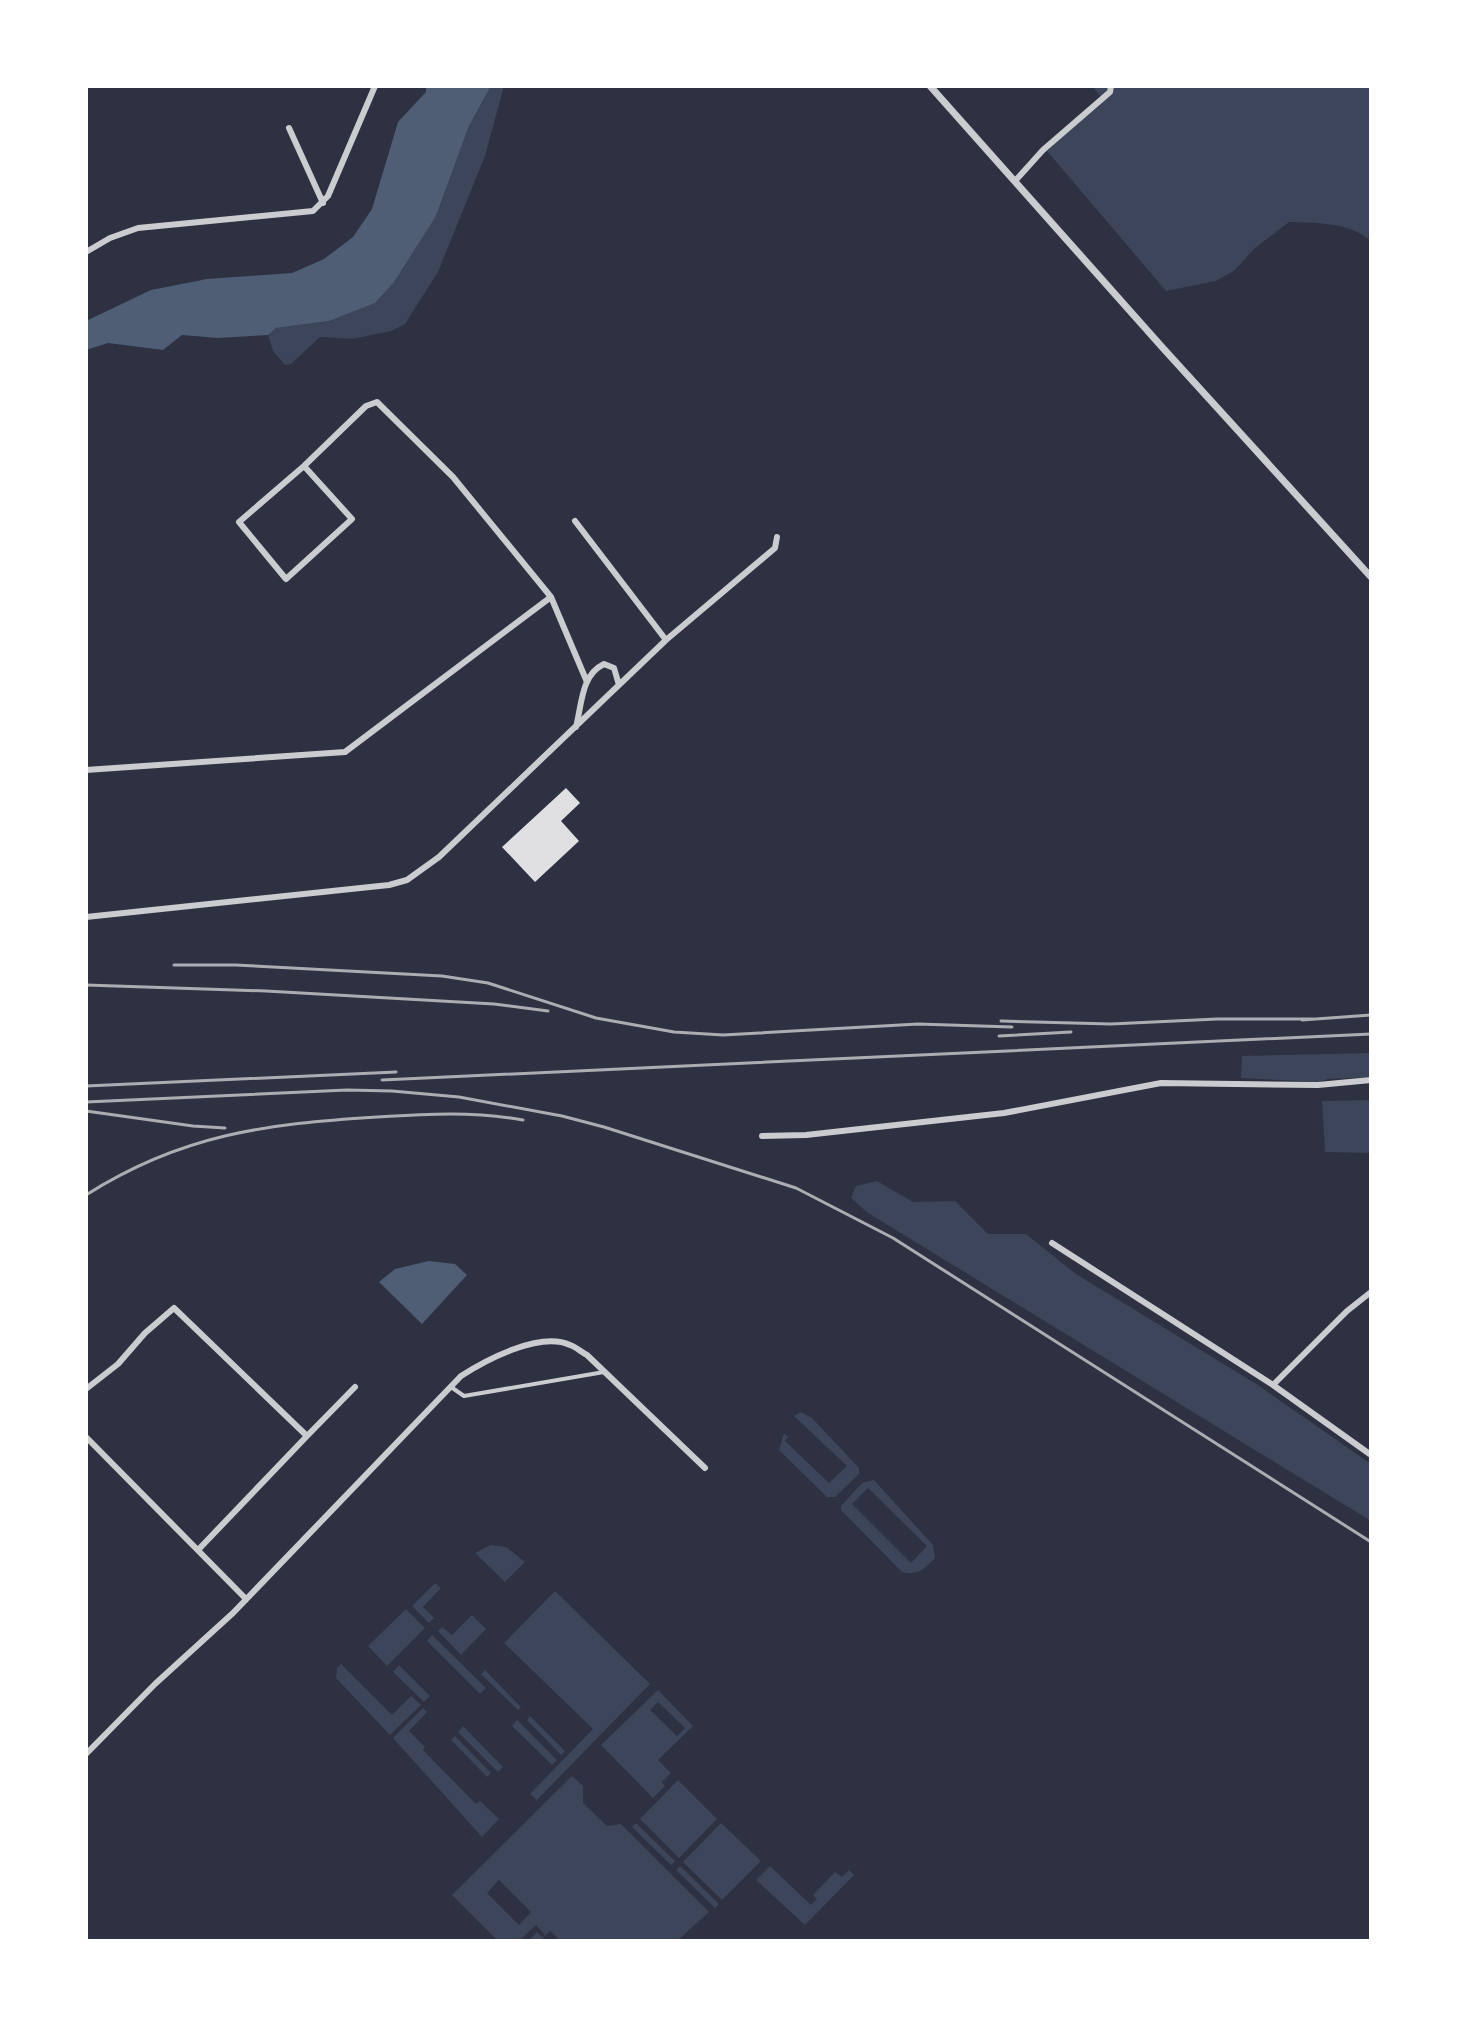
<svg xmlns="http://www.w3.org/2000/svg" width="1457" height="2027" font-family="'Fira Sans',sans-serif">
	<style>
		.green { fill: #3c4559; fill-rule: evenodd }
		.water { fill: #4f5d75 }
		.building { fill: #e0e0e3 }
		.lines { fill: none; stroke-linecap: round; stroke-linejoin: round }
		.pedestrian { stroke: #caccd0; stroke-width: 4 }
		.minor { stroke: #caccd0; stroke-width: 6 }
		.tertiary { stroke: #caccd0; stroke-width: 7 }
		.rail { stroke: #abadb3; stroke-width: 3 }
	</style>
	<rect width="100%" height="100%" fill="#2d3142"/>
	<!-- green -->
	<path class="green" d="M491,86H504L485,156L438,272L405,324L391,331L352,339L320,337L291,364L285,365L273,351L268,335L276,328L329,321L436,216L469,126Z
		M1092,86H1371V241C1350,222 1316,223 1289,222L1254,249L1234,271L1216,281L1166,291L1047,151L1103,99Z
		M1371,1053V1077L1328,1079L1319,1082L1241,1078L1242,1056Z
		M1371,1100V1153L1325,1152L1322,1101Z
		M877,1181L913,1202L955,1201L988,1234H1026L1076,1274L1258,1385L1371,1464V1521L868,1213L851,1198L856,1186Z
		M801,1412L812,1418L859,1468V1474L835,1497H827L779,1450L784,1433L788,1437L785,1441L829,1483L847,1466L794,1416Z
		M874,1480L933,1545L935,1558C924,1569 918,1576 902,1572L841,1510V1506L862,1483ZM868,1488L927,1546L911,1563L852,1504Z
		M491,1545L506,1547L525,1562L505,1582L475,1553Z
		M435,1583L441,1588L423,1607L434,1618L429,1623L412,1606Z
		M555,1591L650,1684L537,1800L530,1794L593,1729L504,1643Z
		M406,1609L425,1628L387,1666L368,1646Z
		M472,1615L486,1629L461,1655L438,1631L442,1627L452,1635Z
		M432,1635L486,1688L480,1694L427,1641Z
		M341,1664L392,1715L411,1696L421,1705L390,1735L336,1678L337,1668Z
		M399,1665L430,1696L424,1702L393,1672Z
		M485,1670L521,1707L518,1710L481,1674Z
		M658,1690L693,1726L658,1760L671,1773L662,1782L665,1786L653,1798L601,1745ZM658,1702L685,1728L677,1736L650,1710Z
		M423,1708L427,1712L409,1731L425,1747L423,1750L476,1804L480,1801L499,1819L482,1837L393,1738Z
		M530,1716L565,1751L561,1755L527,1720Z
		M517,1720L557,1760L552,1765L512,1726Z
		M463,1726L503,1767L498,1772L458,1732Z
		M455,1736L491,1773L487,1777L451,1740Z
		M572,1776L583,1786V1803L607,1826L621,1824L709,1912L677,1941H561L550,1931L540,1941H528L537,1932L542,1937L545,1935L536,1925L519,1941H498L452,1895ZM499,1880L531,1912L519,1925L487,1893Z
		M678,1780L717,1819L679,1858L640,1819Z
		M636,1823L675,1861L671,1865L632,1827Z
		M721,1823L761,1861L722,1900L683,1862Z
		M680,1866L719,1904L715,1908L676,1870Z
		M770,1866L811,1905L817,1899L813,1895L835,1872L842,1877L849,1870L854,1875L805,1925L756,1880Z"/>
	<!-- water -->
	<path class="water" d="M426,86H491L469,126L436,216L394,282L375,303L329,321L276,328L268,335L218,338L182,335L163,350L108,343L86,350V321L151,290L207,279L292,273L324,259L353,237L372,209L398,122L426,92Z
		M429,1261L455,1264L467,1275L422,1324L379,1282L395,1269Z"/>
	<!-- building -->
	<path class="building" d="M566,788L580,803L561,821L579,841L535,882L502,847Z"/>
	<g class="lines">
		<!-- pedestrian -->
		<path class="pedestrian" d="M451,1387L464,1396L604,1372"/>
		<!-- minor -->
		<path class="minor" d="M289,128L323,203
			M1015,181L1043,150L1110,92L1111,86
			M86,252L110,238L138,228L313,211L328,196L375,86
			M304,466L352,519L286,579L239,522L304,466L366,406L377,402L453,477L551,597L587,682
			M575,521L666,640
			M576,727C582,704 581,675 604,664L614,668L619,685
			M86,770L345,752L551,597
			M86,917L389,885L407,880L439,857L666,640L775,548L777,537
			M762,1136L806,1135L1004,1113L1161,1083L1318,1085L1371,1080
			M1052,1243L1273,1385
			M1371,1292L1347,1311L1273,1385L1371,1455
			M86,1389L118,1364L145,1333L174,1308L307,1436L198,1550
			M307,1436L355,1387
			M86,1437L246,1599
			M86,1754L155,1684L233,1613L461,1376C486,1360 540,1331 570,1345C576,1347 581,1352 587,1355L705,1468"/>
		<!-- tertiary -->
		<path class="tertiary" d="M930,86L1162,347L1371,577"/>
		<!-- rail -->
		<path class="rail" d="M174,965H235L442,976L488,983L596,1018L674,1032L723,1035L918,1024L1012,1027
			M86,985L266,991L494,1004L548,1011
			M1302,1020L1371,1015
			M1001,1021L1111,1024L1217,1019H1313
			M999,1036L1071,1032
			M382,1080L1371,1034
			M86,1086L396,1072
			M86,1102L347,1090L392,1091L459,1097L562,1116L604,1127L796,1188L893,1238L1371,1542
			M86,1111L193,1126L225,1128
			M86,1195C182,1134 266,1124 377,1117C426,1114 474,1111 523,1120"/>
	</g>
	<!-- border -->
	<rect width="1457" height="2027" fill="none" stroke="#ffffff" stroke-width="176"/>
</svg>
